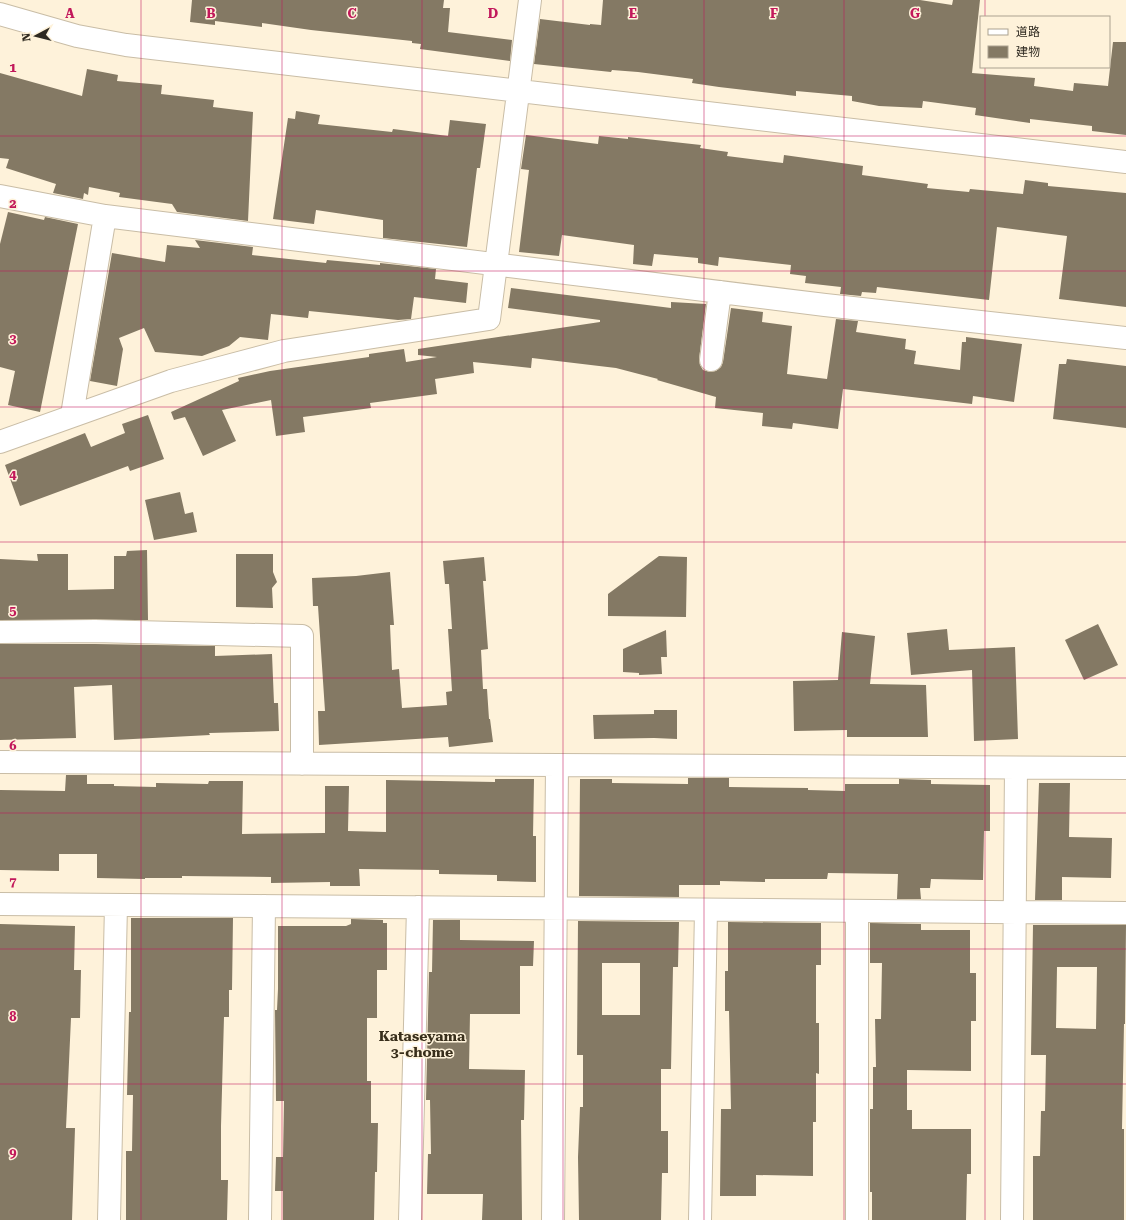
<svg xmlns="http://www.w3.org/2000/svg" width="1126" height="1220" font-family="'Roboto Serif','Noto Sans JP',serif">
	<style>
		.building { fill: #847964; fill-rule: evenodd }
		.lines { fill: none; stroke-linecap: round; stroke-linejoin: round }
		.minor-casing { stroke: #c9bda6; stroke-width: 24 }
		.minor { stroke: #fff; stroke-width: 22 }
		.grid { fill: none; stroke: #c2185b; stroke-width: 1; stroke-opacity: 0.55 }
		.labels { text-anchor: middle; stroke-width: 3; stroke-linejoin: round; paint-order: stroke }
		.neighbourhood-label { font-size: 14px; font-weight: bold; fill: #382e1b; stroke: #fef2da }
		.grid-label { font-size: 13px; text-anchor: middle; font-weight: bold; fill: #c2185b; stroke: #fef2da; stroke-width: 3; stroke-linejoin: round; paint-order: stroke }
	</style>
	<rect width="100%" height="100%" fill="#fef2da"/>
	<!-- building -->
	<path class="building" d="M192,0H444L443,8H450L448,32L512,40L510,61L420,49L421,44L412,43V41L311,30L262,23V27L215,21V25L190,22Z
		M603,0H920L952,5L953,0H980L972,73L1035,78L1034,86L1073,91L1074,83L1108,86L1113,42H1126V135L1092,131V126L1030,119V123L975,115L976,108L923,101L922,108L879,106L852,101V96L796,91V96L719,87L692,83L693,79L638,72L612,70L611,72L534,64L540,19L590,25V24L601,25Z
		M87,69L118,75L117,81L162,85L161,94L214,100L213,107L253,112L248,221L177,212L172,204L119,197L120,193L89,187L88,195L84,193L83,199L53,193L56,184L6,168L9,159L0,158V73L82,96Z
		M296,111L320,115L318,124L392,132L393,129L448,136L450,120L486,124L480,168H477L467,247L383,238V220L316,210L314,224L273,219L288,118L295,119Z
		M526,135L598,144L599,136L628,139V137L701,145L700,148L728,152L727,156L783,163L784,155L863,166L862,175L928,184L927,188L969,192L970,189L1023,194L1025,180L1048,183V186L1126,193V307L1059,299L1067,236L997,227L989,300L877,287L876,293L862,292L861,296L840,294L841,287L805,283L806,276L790,274L791,265L719,257L718,266L698,263V258L654,254L652,266L633,264L634,245L562,235L559,256L519,252L529,170L521,169Z
		M8,212L44,220L45,217L78,224L40,412L8,405L15,371L0,367V244Z
		M195,240L253,247L252,255L326,263L327,260L380,265V263L436,269L435,279L468,283L466,303L414,297L411,319L398,320L309,311L308,318L271,314L268,340L240,337L229,346L202,356L155,352L144,328L119,338L123,349L117,386L90,381L112,253L165,262L167,245L200,248Z
		M511,288L671,308V302L706,304L699,359L700,365L703,370L710,372L716,371L721,367L723,362L731,308L763,312L762,322L792,326L787,374L827,379L836,319L858,321L856,332L906,339L905,349L916,351L914,364L960,370L962,342H966V337L1022,344L1014,402L973,396L972,404L843,389L838,429L793,423L792,429L762,426L763,413L715,408L716,397L657,380L658,379L616,368L532,358L531,368L473,362L474,373L435,379L437,394L370,403L371,408L303,417L305,432L276,436L271,400L222,410L236,441L203,456L185,417L174,420L171,412L239,381L238,378L270,371L369,357V354L404,349L406,362L437,357L418,355V349L600,322V320L508,308Z
		M1067,359L1126,366V428L1053,419L1059,364H1066Z
		M148,415L164,459L130,471L128,466L20,506L5,465L85,433L91,447L125,433L122,424Z
		M180,492L185,514L193,512L197,532L154,540L145,500Z
		M147,550L148,620H0V559L38,561L37,554H68V590L114,589V556H126L127,551Z
		M236,554H273V572L277,582L272,588L273,608L236,607Z
		M659,556L687,557L686,617L608,616V594Z
		M484,557L486,581H483L488,649L481,650L483,689H487L489,719H490L493,742L449,747L448,737L319,745L318,711H325L318,606H313L312,578L356,576L390,572L394,625H390L392,670L399,669L402,708L447,705L446,692L452,691L448,629H452L449,584H445L443,561Z
		M1098,624L1118,665L1084,680L1065,640Z
		M947,629L949,650L1015,647L1018,739L974,741L972,670L911,675L907,633Z
		M666,630L667,657H661L662,674L639,675V673L623,672V649Z
		M842,632L875,636L870,684L926,685L928,737H847V730L794,731L793,681L838,680Z
		M0,644H95L215,646V656L272,654L274,703H278L279,731L209,733L210,735L114,740L112,685L74,687L76,738L0,740Z
		M654,710H677V739L654,738L594,739L593,715L654,714Z
		M66,775H87V784H114V786L156,787V783L208,784L209,781H243L242,834L325,833V786H349L348,831L386,832V780L495,782V779H534L533,836H536V882L497,881V875L439,874V870L359,869L360,886H330V882L271,883V877L182,876V878H145V879L97,878V854H59V871L0,870V790L65,791Z
		M688,778H729V787L808,788V790L845,791V784H899V779L931,780V784L990,785V831H984L983,880L931,879L930,888H920L921,899H897L898,874L828,873L827,879H765V882L720,881V885H679V897L579,896L580,779H612V783L688,784Z
		M1039,783H1070L1069,837L1112,838L1111,878L1062,877V900H1035Z
		M131,918H233L232,990H229V1017H224L221,1126V1180H228L227,1220H126V1151H132L133,1095H127L129,1012H131Z
		M351,919L383,920V923H387V970H377V1018H367V1081H371V1123H378L377,1172H375L374,1220H283V1191H275L276,1157H283L284,1101H276L275,1010H277L278,989V926H346L351,924Z
		M433,920H460V940L534,941L533,966H520V1014H470L469,1069L525,1070L524,1120H521L522,1220H482L483,1194H427L428,1154H431L430,1100H426L429,972H432Z
		M578,921L679,922L678,967H673L671,1069H661V1131H668V1173H662L661,1220H579L578,1157L580,1107H583V1055H577ZM602,963H640V1015H602Z
		M728,922L821,923V965H816V1023H819V1074L816,1073V1122H813V1176L756,1175V1196H720L721,1109H731L729,1011H725V971H728Z
		M870,923L921,924V930H970V973H976V1021H971V1071L907,1070V1110H912V1129H971V1174H967L966,1220H872V1192H870V1109H873V1067H876L875,1019H881L882,963H870Z
		M0,924L75,926L74,970H81L80,1018H71L66,1128H75L72,1220H0Z
		M1033,925H1126L1125,1024H1124L1122,1129H1124V1220H1033V1156H1040L1041,1111H1045L1046,1055H1031ZM1057,967H1097L1096,1029L1056,1028Z"/>
	<g class="lines">
		<defs>
			<path id="minor" d="M0,14L77,36L126,45L1126,162
				M0,196L105,216L825,305L1126,338
				M711,360L720,292
				M72,415L105,216
				M0,442L171,381L284,351L489,319L530,0
				M0,632L95,631L302,636V764
				M0,762L1126,768
				M0,904L1126,913
				M109,1220L116,905
				M260,1220L264,906
				M410,1220L418,907
				M553,1220L557,765
				M700,1220L706,910
				M857,1220V911
				M1012,1220L1016,768"/>
		</defs>
		<!-- minor casing -->
		<use href="#minor" class="minor-casing"/>
		<!-- minor -->
		<use href="#minor" class="minor"/>
	</g>
	<!-- grid -->
	<path class="grid" d="M141,0V1220M282,0V1220M422,0V1220M563,0V1220M704,0V1220M844,0V1220M985,0V17M985,67V1220M0,136H1126M0,271H1126M0,407H1126M0,542H1126M0,678H1126M0,813H1126M0,949H1126M0,1084H1126"/>
	<g class="labels">
		<!-- neighbourhood labels -->
		<g class="neighbourhood-label">
			<text x="422" y="1041">Kataseyama<tspan x="422" dy="16">3-chome</tspan></text>
		</g>
	</g>
	<g class="grid-label">
		<text x="70" y="18">A</text>
		<text x="211" y="18">B</text>
		<text x="352" y="18">C</text>
		<text x="493" y="18">D</text>
		<text x="633" y="18">E</text>
		<text x="774" y="18">F</text>
		<text x="915" y="18">G</text>
		<text x="13" y="72">1</text>
		<text x="13" y="208">2</text>
		<text x="13" y="343">3</text>
		<text x="13" y="479">4</text>
		<text x="13" y="615">5</text>
		<text x="13" y="750">6</text>
		<text x="13" y="886">7</text>
		<text x="13" y="1021">8</text>
		<text x="13" y="1157">9</text>
	</g>
	<!-- legend -->
	<rect x="980" y="16" width="130" height="52" fill="#fef2da" stroke="#aba290"/>
	<rect x="988" y="29" width="20" height="6" fill="#ffffff" stroke="#aba290"/>
	<text x="1016" y="36" font-size="12" fill="#2f2a21">道路</text>
	<rect x="988" y="46" width="20" height="12" fill="#847964" stroke="#aba290"/>
	<text x="1016" y="56" font-size="12" fill="#2f2a21">建物</text>
	<!-- north arrow -->
	<g transform="translate(36 36) rotate(263)" stroke="#fef2da" stroke-width="3" paint-order="stroke">
	<path d="M0-3L7 15L0 10L-7 15Z" fill="#2f2a21"/>
	<text y="-6" font-size="11" font-weight="bold" text-anchor="middle" fill="#2f2a21">N</text>
	</g>
</svg>
